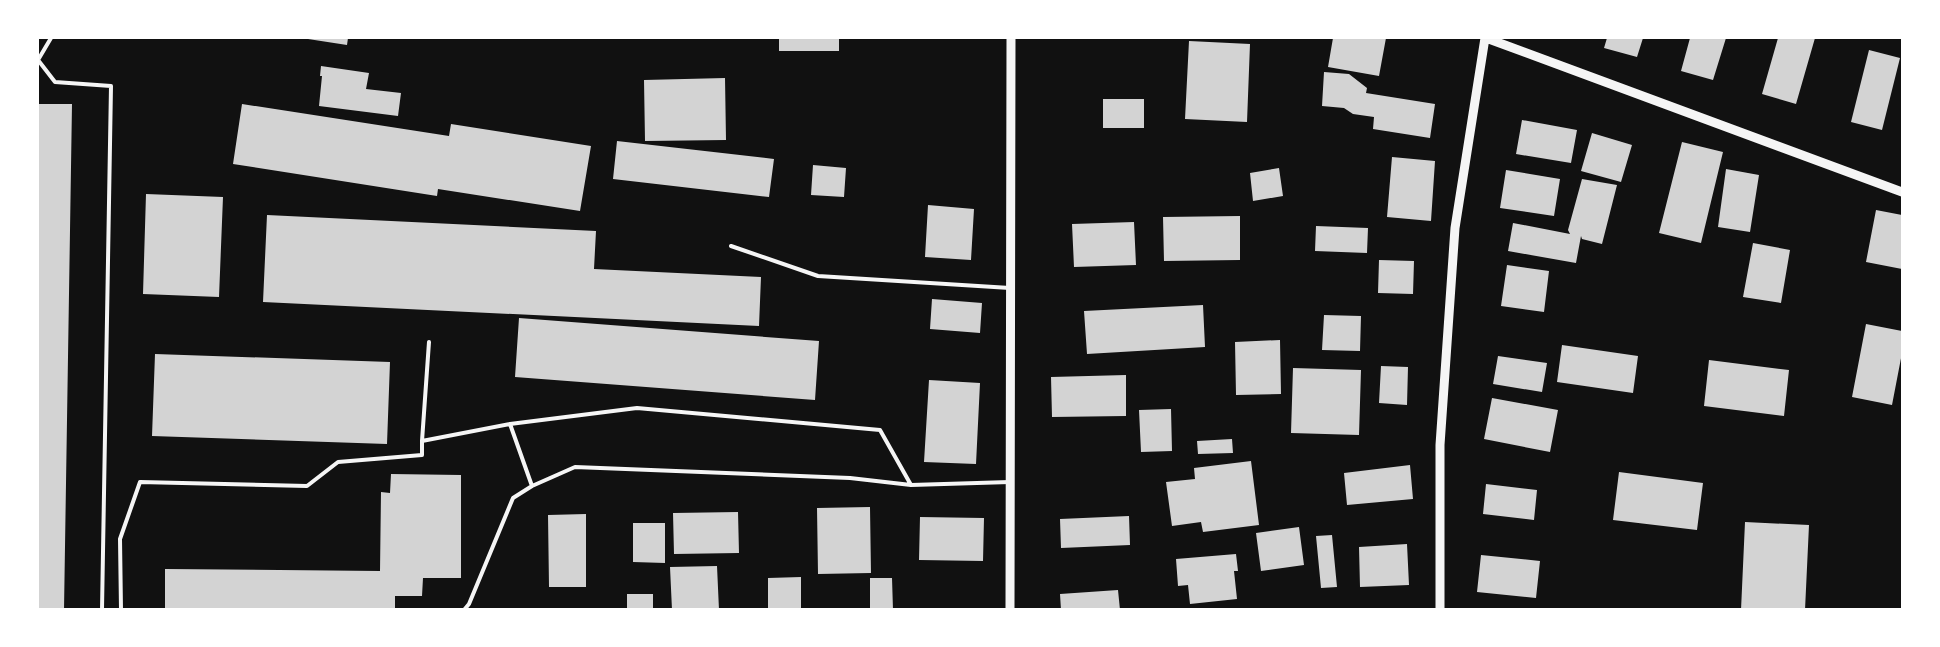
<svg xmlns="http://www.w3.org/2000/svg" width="1940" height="647" font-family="Barlow,sans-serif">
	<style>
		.building { fill: #d3d3d3 }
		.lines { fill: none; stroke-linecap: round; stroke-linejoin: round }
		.service { stroke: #f5f5f5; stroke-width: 4 }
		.tertiary { stroke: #f5f5f5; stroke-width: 9 }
	</style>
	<rect width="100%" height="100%" fill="#111"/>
	<!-- building -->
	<path class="building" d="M779,38H839V51H779Z
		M1333,38H1386L1379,76L1328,67Z
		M1607,38H1643L1637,57L1604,48Z
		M1690,38H1726L1713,80L1681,71Z
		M1778,38H1815L1796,104L1762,94Z
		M308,39V38H348L347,45Z
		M1189,41L1250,44L1247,122L1185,119Z
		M1869,50L1900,58L1882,130L1851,122Z
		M321,66L369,73L366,89L401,93L398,116L319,106L322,76H320Z
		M1324,72L1349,74L1367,88L1366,93L1435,104L1430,138L1373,129L1374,117L1353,114L1344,108L1322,106Z
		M725,78L726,140L645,141L644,80Z
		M1103,99H1144V128H1103Z
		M38,104H72L64,610H38Z
		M242,104L449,136L451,124L591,146L580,211L438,189L437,196L233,164Z
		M1522,120L1577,130L1571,163L1516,154Z
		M1592,133L1632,145L1621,182L1581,171Z
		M617,141L774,159L769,197L613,179Z
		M1682,142L1723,152L1701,243L1659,233Z
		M1392,157L1435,161L1431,221L1387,217Z
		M813,165L846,168L844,197L811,195Z
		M1279,168L1283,196L1253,201L1250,173Z
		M1726,169L1759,175L1750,232L1718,227Z
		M1506,170L1560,179L1554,216L1500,208Z
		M1582,179L1617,185L1602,244L1582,239L1581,236L1576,263L1508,251L1513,223L1570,234L1568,230Z
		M146,194L223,197L219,297L143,294Z
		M928,205L974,209L971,260L925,257Z
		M1876,210L1902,215V269L1866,262Z
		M267,215L596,231L594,269L761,277L759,326L263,302Z
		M1240,216V260L1164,261L1163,217Z
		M1134,222L1136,265L1074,267L1072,224Z
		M1316,226L1368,228L1367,253L1315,251Z
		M1753,243L1790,250L1781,303L1743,297Z
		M1379,260L1414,261L1413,294L1378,293Z
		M1507,265L1549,271L1544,312L1501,306Z
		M932,299L982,303L980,333L930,329Z
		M1203,305L1205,347L1087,354L1084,311Z
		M1324,315L1361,316L1360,351L1322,350Z
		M519,318L819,341L815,400L515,377Z
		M1866,324L1902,331V353L1892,405L1852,397Z
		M1280,340L1281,394L1236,395L1235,342Z
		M1562,345L1638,356L1633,393L1557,382Z
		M155,354L390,362L387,444L152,436Z
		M1498,356L1547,363L1542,392L1493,384Z
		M1709,360L1789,370L1784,416L1704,406Z
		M1381,366L1408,367L1407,405L1379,403Z
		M1293,368L1361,370L1359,435L1291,433Z
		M1126,375V416L1052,417L1051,377Z
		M929,380L980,383L976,464L924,462Z
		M1492,398L1558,410L1550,452L1484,439Z
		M1171,409L1172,451L1141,452L1139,410Z
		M1232,439L1233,453L1198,454L1197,441Z
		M1251,461L1259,525L1203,532L1201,522L1172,526L1166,482L1195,479L1194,468Z
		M1410,465L1413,499L1347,505L1344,473Z
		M1619,472L1703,483L1697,530L1613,520Z
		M391,474L461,475V578H423L422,596H395V610H165V569L380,571L381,492L390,493Z
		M1486,484L1537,490L1534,520L1483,514Z
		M870,507L871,573L818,574L817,508Z
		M738,512L739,553L674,554L673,513Z
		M586,514V587H549L548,515Z
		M1129,516L1130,545L1061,548L1060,519Z
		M920,517L984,518L983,561L919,560Z
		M1745,522L1809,525L1805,610H1741Z
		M633,523H665V563L633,562Z
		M1299,527L1304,565L1261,571L1256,533Z
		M1332,535L1337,587L1321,588L1316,536Z
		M1407,544L1409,585L1360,587L1359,547Z
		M1236,554L1238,571H1234L1237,599L1190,604L1188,585L1178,586L1176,559Z
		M1481,555L1540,561L1536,598L1477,592Z
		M717,566L719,610H672L670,567Z
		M801,577V610H768V578Z
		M870,578H892L893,610H870Z
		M1118,590L1120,610H1061L1060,594Z
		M627,594H653V610H627Z"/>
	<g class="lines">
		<!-- service -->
		<path class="service" d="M51,38L38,60L55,82L111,86L102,610
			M731,246L818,276L1010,288
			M429,342L422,441L510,424L637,408L880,430L911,485L1010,482
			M510,424L532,486
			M121,610L120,539L140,482L307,486L338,462L422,455V441
			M464,610L469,604L513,498L532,486L575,467L850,478L911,485"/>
		<!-- tertiary -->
		<path class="tertiary" d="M1486,38L1902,192
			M1010,610L1011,38
			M1440,610V445L1455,228L1485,38"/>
	</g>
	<!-- border -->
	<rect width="1940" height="647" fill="none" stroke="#ffffff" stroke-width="78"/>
</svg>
